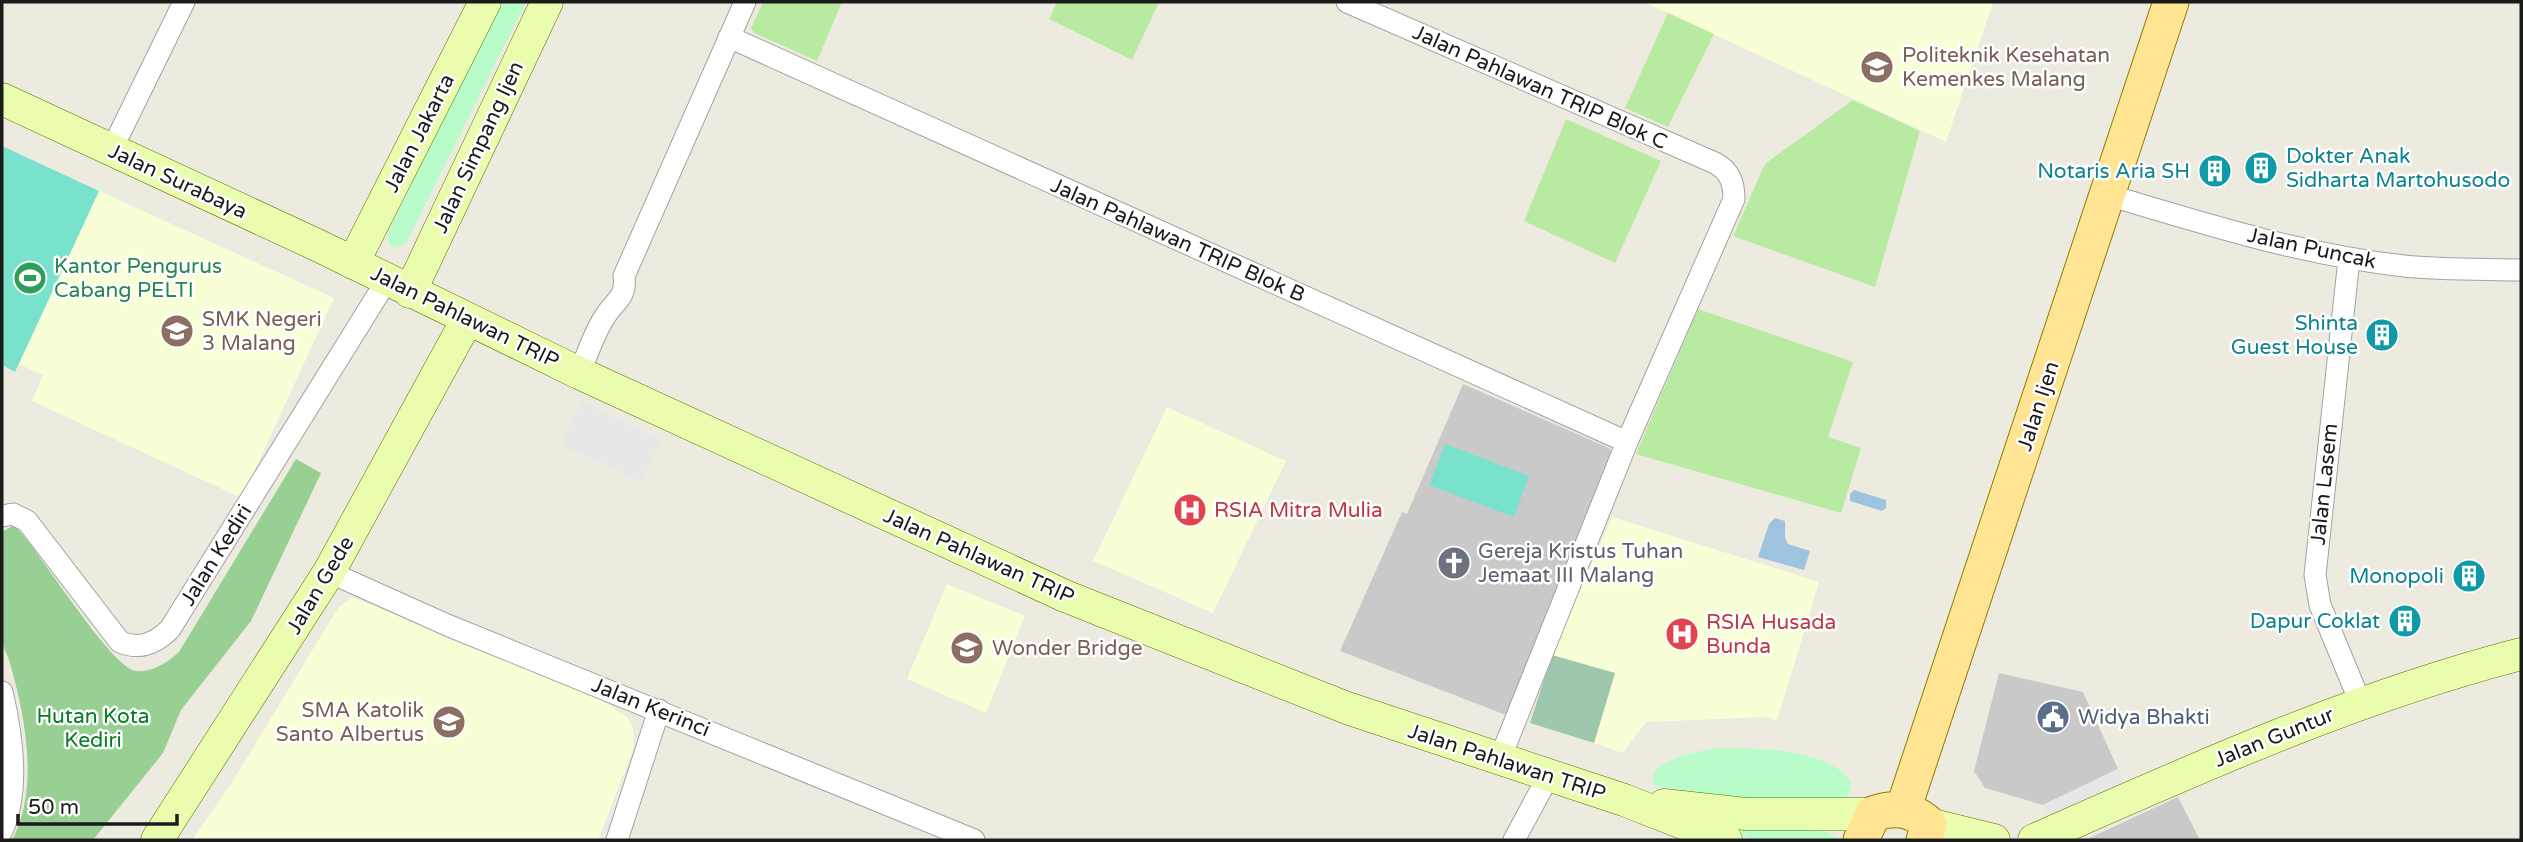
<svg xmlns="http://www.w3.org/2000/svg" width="2523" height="842" font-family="'Varela Round',sans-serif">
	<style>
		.education { fill: #f8ffd7 }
		.religious { fill: #c9c9c9 }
		.grass { fill: #b8eba1 }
		.forest { fill: #98cf92 }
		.cemetery { fill: #9fc7ad }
		.park { fill: #b8fcca }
		.pitch { fill: #78e2cd }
		.parking { fill: #e7e7e7 }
		.water { fill: #9dc3de }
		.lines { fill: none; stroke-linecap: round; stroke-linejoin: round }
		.minor-casing { stroke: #a2a2a2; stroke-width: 23 }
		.secondary-casing { stroke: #527400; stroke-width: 33 }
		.primary-casing { stroke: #927c00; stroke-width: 37 }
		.minor { stroke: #fff; stroke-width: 21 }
		.secondary { stroke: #eafcae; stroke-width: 32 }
		.primary { stroke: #ffe493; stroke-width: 35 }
		.labels { text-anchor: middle; stroke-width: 5; stroke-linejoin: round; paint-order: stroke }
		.education-label { font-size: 21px; fill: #785e54; stroke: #fff; text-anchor: start }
		.street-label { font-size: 21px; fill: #1b1b1b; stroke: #fff }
		.culture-label { font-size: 21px; fill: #0d838f; stroke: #fff; text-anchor: end }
		.leisure-label { font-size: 21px; fill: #27864d; stroke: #fff; text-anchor: start }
		.health-label { font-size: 21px; fill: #be3a42; stroke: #fff; text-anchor: start }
		.worship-label { font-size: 21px; fill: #5b616d; stroke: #fff; text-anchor: start }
		.park-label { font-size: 21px; fill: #057c25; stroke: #fff }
		.service-label { font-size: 21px; fill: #4e5e75; stroke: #fff; text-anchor: start }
	</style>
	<rect width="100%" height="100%" fill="#edebdf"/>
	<!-- education -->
	<path class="education" d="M1644,2H1993L1946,142Z
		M99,191L334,298L242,498L32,401L43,375L19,364Z
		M1167,407L1286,461L1213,613L1093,561Z
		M1612,517L1819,582L1777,721L1763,717L1646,722L1623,753L1594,743L1615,673L1552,655Z
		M947,584L1025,616L986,713L907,679Z
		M352,597L595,696L627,717L633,727L634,747L598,840H192L231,784L338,608Z"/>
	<!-- religious -->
	<path class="religious" d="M1463,384L1609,448L1613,453L1506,715L1340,651L1402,512L1407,514Z
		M1999,673L2083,692L2118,769L2043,805L1985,788L1974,771Z
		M2178,797L2200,840H2085Z"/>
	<!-- grass -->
	<path class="grass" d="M763,2H842L817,61L754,33L751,28Z
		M1057,2H1159L1132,60L1049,19Z
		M1668,13L1714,34L1668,127L1625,108Z
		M1853,100L1920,131L1875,287L1733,236L1765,164Z
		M1566,119L1661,161L1615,263L1524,221Z
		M1698,309L1853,362L1828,437L1861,448L1841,513L1636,454Z"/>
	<!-- forest -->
	<path class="forest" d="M296,459L321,473L251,621L181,710L163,753L93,840H12C40,789 25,714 9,660C7,654 3,647 2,640C0,606 2,567 2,532L14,525C40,551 110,667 136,671C152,673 168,662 179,652Z"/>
	<!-- cemetery -->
	<path class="cemetery" d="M1552,655L1615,673L1594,743L1530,723Z"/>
	<!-- park -->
	<path class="park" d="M501,2H526L406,243L395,248L390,246L387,235Z
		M1717,748C1755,748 1826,748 1851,781L1850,793L1841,801L1742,800L1653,785V773C1668,756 1696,752 1717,748Z
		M1764,826L1827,832L1839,840H1756L1717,827Z"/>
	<!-- pitch -->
	<path class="pitch" d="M2,146L99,191L15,372L2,365Z
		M1445,444L1529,476L1514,517L1429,485Z"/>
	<!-- parking -->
	<path class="parking" d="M581,402L661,439L641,482L561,445Z
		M2118,769L2127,787L2052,821L2043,805Z"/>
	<!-- water -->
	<path class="water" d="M1854,490L1886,500V508L1882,511L1850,501V494Z
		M1775,518L1785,521V538L1788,544L1810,551L1804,570L1758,557L1769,524Z"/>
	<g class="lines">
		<defs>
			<path id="minor" d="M1347,2L1715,163C1730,171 1734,183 1734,199L1627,442L1499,761
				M729,37L1627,442
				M111,151L184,2
				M2108,195C2205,224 2303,255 2404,266C2442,270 2482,269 2521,270
				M2349,259L2315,575L2320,605L2360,702
				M579,373C588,354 594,332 606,315C615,301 627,297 624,276L745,2
				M2,516L13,514L27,521L120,642C139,650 155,644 170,629L387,280
				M329,572L447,625L974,840
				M2,692C12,734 20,790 2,831
				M617,840L659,710
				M1514,840L1548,777"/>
			<path id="secondary" d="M2,99L317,245L579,373L1065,596L1347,708L1624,800L1726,840
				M353,263L485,2
				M410,292L547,2
				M1664,805L1746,814H1873
				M1929,824L1994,840
				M157,840L329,572L467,320
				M2034,840C2193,770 2351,698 2521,654"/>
			<path id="primary" d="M1903,810L2171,2
				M1861,840L1873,814C1895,806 1912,809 1929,824L1924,840"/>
		</defs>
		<!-- minor casing -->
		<use href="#minor" class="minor-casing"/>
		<!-- secondary casing -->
		<use href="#secondary" class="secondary-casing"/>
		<!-- primary casing -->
		<use href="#primary" class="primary-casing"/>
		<!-- minor -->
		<use href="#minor" class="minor"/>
		<!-- secondary -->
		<use href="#secondary" class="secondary"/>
		<!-- primary -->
		<use href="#primary" class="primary"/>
	</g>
	<!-- icons -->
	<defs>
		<symbol id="university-disc" viewBox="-11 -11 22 22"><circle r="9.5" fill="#8d6e63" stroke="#fff"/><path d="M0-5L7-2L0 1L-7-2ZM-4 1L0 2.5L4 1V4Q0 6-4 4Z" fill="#fff"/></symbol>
		<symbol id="building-disc" viewBox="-11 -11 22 22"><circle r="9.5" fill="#0f9aa8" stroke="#fff"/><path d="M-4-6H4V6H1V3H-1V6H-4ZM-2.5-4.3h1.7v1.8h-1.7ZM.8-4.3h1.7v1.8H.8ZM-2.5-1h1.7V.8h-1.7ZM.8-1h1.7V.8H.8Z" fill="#fff"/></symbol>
		<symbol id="stadium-disc" viewBox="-11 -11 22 22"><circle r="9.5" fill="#2e9e5b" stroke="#fff"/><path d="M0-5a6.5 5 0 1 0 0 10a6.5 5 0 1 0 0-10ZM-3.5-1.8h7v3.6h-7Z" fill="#fff"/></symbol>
		<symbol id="school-disc" viewBox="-11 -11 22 22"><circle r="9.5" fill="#8d6e63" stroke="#fff"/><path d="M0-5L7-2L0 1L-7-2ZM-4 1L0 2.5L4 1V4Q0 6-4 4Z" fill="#fff"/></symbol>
		<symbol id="hospital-disc" viewBox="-11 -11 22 22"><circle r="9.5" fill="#e0444e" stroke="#fff"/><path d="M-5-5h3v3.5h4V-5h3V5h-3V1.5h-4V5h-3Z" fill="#fff"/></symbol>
		<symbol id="church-disc" viewBox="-11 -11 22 22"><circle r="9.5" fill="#6b7280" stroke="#fff"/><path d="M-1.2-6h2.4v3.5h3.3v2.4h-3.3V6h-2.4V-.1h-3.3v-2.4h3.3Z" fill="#fff"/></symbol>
		<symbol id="civic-disc" viewBox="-11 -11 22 22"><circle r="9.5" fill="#5c6f8a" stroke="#fff"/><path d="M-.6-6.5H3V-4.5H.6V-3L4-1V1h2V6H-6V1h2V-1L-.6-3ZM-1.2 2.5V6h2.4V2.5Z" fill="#fff"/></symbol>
	</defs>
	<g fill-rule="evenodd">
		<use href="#university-disc" x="1858" y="48" width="38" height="38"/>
		<use href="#building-disc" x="2242" y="149" width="38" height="38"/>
		<use href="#building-disc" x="2196" y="152" width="38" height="38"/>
		<use href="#stadium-disc" x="11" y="259" width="38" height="38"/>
		<use href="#school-disc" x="158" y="312" width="38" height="38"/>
		<use href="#building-disc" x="2363" y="316" width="38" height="38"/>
		<use href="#hospital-disc" x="1171" y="491" width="38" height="38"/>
		<use href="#church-disc" x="1435" y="544" width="38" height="38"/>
		<use href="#building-disc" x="2450" y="557" width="38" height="38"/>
		<use href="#building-disc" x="2386" y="602" width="38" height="38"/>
		<use href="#hospital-disc" x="1663" y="615" width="38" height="38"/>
		<use href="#school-disc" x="948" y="629" width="38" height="38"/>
		<use href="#civic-disc" x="2034" y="698" width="38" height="38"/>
		<use href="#school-disc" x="430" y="703" width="38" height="38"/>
	</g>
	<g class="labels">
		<!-- education labels -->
		<g class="education-label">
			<text x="1902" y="62">Politeknik Kesehatan<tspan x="1902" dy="24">Kemenkes Malang</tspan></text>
			<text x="202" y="326">SMK Negeri<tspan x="202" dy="24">3 Malang</tspan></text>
			<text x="992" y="655">Wonder Bridge</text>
			<text x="424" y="717" text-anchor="end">SMA Katolik<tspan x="424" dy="24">Santo Albertus</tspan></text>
		</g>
		<!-- street labels -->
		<g class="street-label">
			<text transform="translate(1540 87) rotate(24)" y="7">Jalan Pahlawan TRIP Blok C</text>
			<text transform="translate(419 133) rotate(-63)" y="7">Jalan Jakarta</text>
			<text transform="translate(478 147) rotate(-65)" y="7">Jalan Simpang Ijen</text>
			<text transform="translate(178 181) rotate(25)" y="7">Jalan Surabaya</text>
			<text transform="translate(1178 240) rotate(24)" y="7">Jalan Pahlawan TRIP Blok B</text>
			<text transform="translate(2312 248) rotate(12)" y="7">Jalan Puncak</text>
			<text transform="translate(465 317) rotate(26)" y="7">Jalan Pahlawan TRIP</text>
			<text transform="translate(2038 406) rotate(-72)" y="7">Jalan Ijen</text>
			<text transform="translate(2324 484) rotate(-84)" y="7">Jalan Lasem</text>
			<text transform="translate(216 555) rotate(-58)" y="7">Jalan Kediri</text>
			<text transform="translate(979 556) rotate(24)" y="7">Jalan Pahlawan TRIP</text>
			<text transform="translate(320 585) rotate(-59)" y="7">Jalan Gede</text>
			<text transform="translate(651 707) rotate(22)" y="7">Jalan Kerinci</text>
			<text transform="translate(2274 737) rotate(-22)" y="7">Jalan Guntur</text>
			<text transform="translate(1507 762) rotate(18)" y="7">Jalan Pahlawan TRIP</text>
		</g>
		<!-- culture labels -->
		<g class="culture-label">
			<text x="2286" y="163" text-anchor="start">Dokter Anak<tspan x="2286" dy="24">Sidharta Martohusodo</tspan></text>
			<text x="2190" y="178">Notaris Aria SH</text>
			<text x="2358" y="330">Shinta<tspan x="2358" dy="24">Guest House</tspan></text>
			<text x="2444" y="583">Monopoli</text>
			<text x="2380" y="628">Dapur Coklat</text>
		</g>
		<!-- leisure labels -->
		<g class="leisure-label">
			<text x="54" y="273">Kantor Pengurus<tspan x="54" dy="24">Cabang PELTI</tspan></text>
		</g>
		<!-- health labels -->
		<g class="health-label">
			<text x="1214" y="517">RSIA Mitra Mulia</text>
			<text x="1706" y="629">RSIA Husada<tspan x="1706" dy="24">Bunda</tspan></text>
		</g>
		<!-- worship labels -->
		<g class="worship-label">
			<text x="1478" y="558">Gereja Kristus Tuhan<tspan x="1478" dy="24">Jemaat III Malang</tspan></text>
		</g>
		<!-- park labels -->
		<g class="park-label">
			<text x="93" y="723">Hutan Kota<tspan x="93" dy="24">Kediri</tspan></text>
		</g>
		<!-- service labels -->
		<g class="service-label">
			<text x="2078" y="724">Widya Bhakti</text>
		</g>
	</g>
	<!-- border -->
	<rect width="2523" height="842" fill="none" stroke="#1b1b1b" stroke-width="7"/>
	<!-- scale -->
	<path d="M18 814v10h159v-10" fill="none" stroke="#1b1b1b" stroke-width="3.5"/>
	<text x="28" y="814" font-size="21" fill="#1b1b1b" stroke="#ffffff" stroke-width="5" paint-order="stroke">50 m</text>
</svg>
